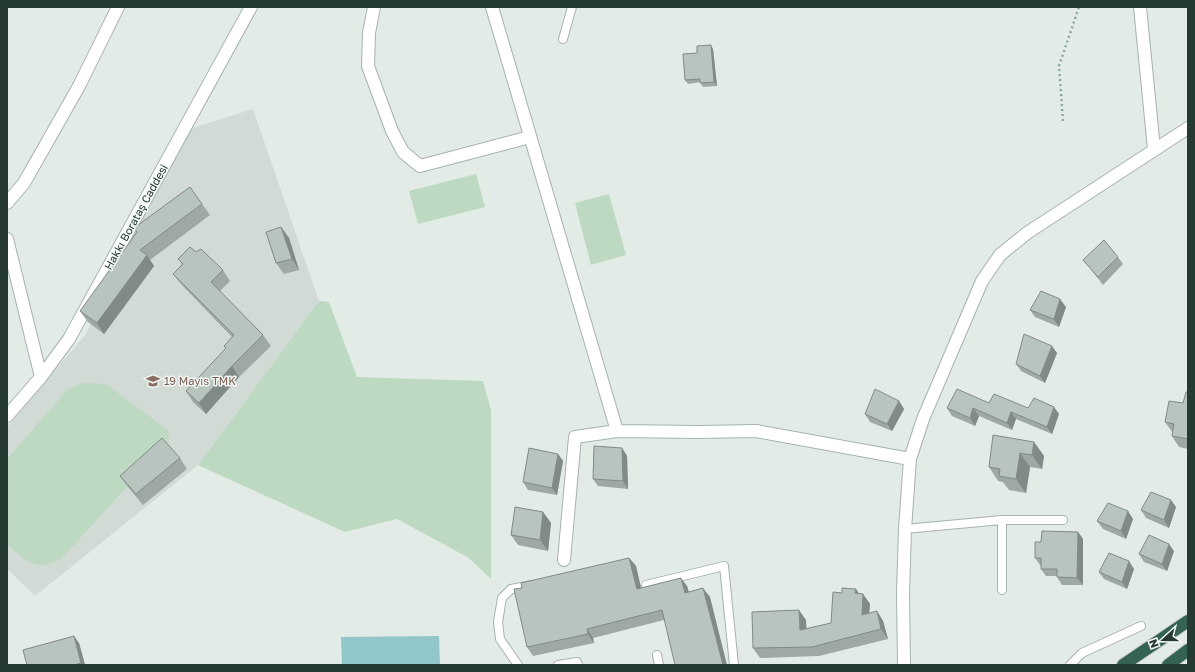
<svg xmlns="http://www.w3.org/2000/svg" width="1195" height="672" font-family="'Golos Text',sans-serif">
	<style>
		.built { fill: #d1dad5 }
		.green { fill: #bed9c2 }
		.water { fill: #92c7c9 }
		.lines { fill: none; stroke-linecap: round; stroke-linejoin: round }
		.lane-casing { stroke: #a6b2ac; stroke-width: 10 }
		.street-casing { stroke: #a6b2ac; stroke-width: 14 }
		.highway-casing { stroke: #c2c8c5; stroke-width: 14 }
		.path { stroke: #87aa9b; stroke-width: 2.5; stroke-dasharray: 2 3; stroke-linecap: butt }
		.lane { stroke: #fff; stroke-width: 8 }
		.street { stroke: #fff; stroke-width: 12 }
		.highway { stroke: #346253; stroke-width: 12 }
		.wall { fill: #9ea9a4 }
		.shaded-wall { fill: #818a86 }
		.building { fill: #b8c5bf; stroke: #818a86 }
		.labels { text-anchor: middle; stroke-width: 3; stroke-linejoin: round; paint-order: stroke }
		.street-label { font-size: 11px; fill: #253a31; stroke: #f3f8f5 }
		.education-label { font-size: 11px; fill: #785e54; stroke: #f3f8f5; text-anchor: start }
	</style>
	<rect width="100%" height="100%" fill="#e3ebe6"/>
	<!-- built -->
	<path class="built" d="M253,109L319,301L198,465L35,596L7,569V427L86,334L183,131Z"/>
	<!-- green -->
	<path class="green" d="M476,174L485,207L418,224L409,191Z
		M609,194L626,255L591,265L575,203Z
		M319,301L329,302L357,377L483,381L491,410V579L469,558L397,519L345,532L198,465Z
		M83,383L106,384L168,430L169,441L61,559C35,573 26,561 7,544V459L68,389Z"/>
	<!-- water -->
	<path class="water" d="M439,636L440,665H342L341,637Z"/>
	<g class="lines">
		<defs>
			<path id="lane" d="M563,39L572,7
				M905,529L1002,520H1063
				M646,585L724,566L734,665
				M1002,590V520
				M657,655L659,665
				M518,665L500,639L498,622L502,598L511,589L532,585
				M558,665L577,662L578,665
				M1070,665L1082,653L1141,626"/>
			<path id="street" d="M374,7L369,33L368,66L392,131L403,152L420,166L530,137
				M492,7L617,431
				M1140,7L1154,149
				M7,203L24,183L79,86L118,7
				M7,239L41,377
				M7,416L41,377L69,339L251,7
				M564,560L575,437L617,431L698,432L756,431L910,459
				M904,665L903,592L905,529L910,459L923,419L982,281L1000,255L1027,233L1188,128"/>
			<path id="highway" d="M1123,665L1188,621
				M1168,665L1188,650"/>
		</defs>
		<!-- lane casing -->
		<use href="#lane" class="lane-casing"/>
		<!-- street casing -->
		<use href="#street" class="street-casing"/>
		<!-- highway casing -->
		<use href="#highway" class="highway-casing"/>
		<!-- path -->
		<path class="path" d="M1063,121L1059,66L1079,7"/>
		<!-- lane -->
		<use href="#lane" class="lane"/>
		<!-- street -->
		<use href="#street" class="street"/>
		<!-- highway -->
		<use href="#highway" class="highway"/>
	</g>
	<!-- wall -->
	<path class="wall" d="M713,49L717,86L703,87L700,82L688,84L685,80L697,53Z
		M190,187L210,215L150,260L154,266L104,334L88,322L80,311Z
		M281,227L289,238L299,270L284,274L276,263Z
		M196,252L223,270L230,281L220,291L263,335L271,346L239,377L206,414L193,402L186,391L226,349L224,346L232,337L181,284L173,274L182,264L178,259Z
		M1118,257L1123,264L1103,285L1089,267L1083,260Z
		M1066,307L1059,327L1035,317L1030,310Z
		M1057,353L1045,383L1021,371L1016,364Z
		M1188,392V449L1179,447L1172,436L1173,433L1165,422L1183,403Z
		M899,401L904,409L892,431L870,422L865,414Z
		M989,403L1028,408L1059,414L1052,434L1016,419L1012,430L979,416L975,426L952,416L947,408Z
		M1034,442L1044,456L1042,469L1030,467L1026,493L1009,490L1003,482L998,481L989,467Z
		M622,448L627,456L628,489L598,486L593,479Z
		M558,454L563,461L557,495L528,490L523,482Z
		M180,458L187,469L143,505L128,487L120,476Z
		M1176,507L1169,528L1146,518L1141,510Z
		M543,512L551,523L548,551L518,545L511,535Z
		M1133,519L1126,539L1103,529L1097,521Z
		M1078,532L1083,539V585H1062L1057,577V576H1046L1041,569V565H1040L1035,558L1041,542Z
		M1174,551L1167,571L1144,562L1139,554Z
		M629,558L636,566L641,588L687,586L689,592L710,597L664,620L593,638L594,643L533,656L527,647L522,588Z
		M1134,569L1127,589L1104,579L1099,572Z
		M856,589L859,594H863L870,604L869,613L877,611L883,621L888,639L819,656L760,658L753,648L806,620V629L831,623L842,593Z
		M79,643L85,665H27Z"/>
	<!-- shaded-wall -->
	<path class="shaded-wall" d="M711,45L713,49L717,86L714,82Z
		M281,227L289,238L299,270L292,259Z
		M147,255L154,266L104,334L97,323Z
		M1060,299L1066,307L1059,327L1054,319Z
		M1052,346L1057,353L1045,383L1040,376Z
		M232,366L239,377L206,414L199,403Z
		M899,401L904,409L892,431L887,424Z
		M1054,407L1059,414L1052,434L1047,427Z
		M973,408L979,416L975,426L970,418Z
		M1011,412L1016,419L1012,430L1007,423Z
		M1034,442L1044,456L1042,469L1032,455Z
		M622,448L627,456L628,489L623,481Z
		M1020,453L1030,467L1026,493L1016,479Z
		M558,454L563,461L557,495L552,488Z
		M1171,500L1176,507L1169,528L1164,520Z
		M1128,511L1133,519L1126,539L1121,531Z
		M543,512L551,523L548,551L540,540Z
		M1078,532L1083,539V585L1077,578Z
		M1169,544L1174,551L1167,571L1162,564Z
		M629,558L636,566L643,597L637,589Z
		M1129,561L1134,569L1127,589L1122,582Z
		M681,578L687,586L691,602L685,593Z
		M703,588L710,597L727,665H723Z
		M856,589L862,599L855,593Z
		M863,594L870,604L868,625L862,615Z
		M799,610L806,620L807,640L800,630Z
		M877,611L883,621L888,639L881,629Z
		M587,629L593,638L594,643L588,634Z
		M74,636L79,643L85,665H82L81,663Z"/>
	<!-- building -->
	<path class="building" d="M711,45L714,82L700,83V79L685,80L683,54L697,53V46Z
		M190,187L202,204L140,250L147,255L97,323L80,311L137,232L134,228Z
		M281,227L292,259L276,263L266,232Z
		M1104,240L1118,257L1098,277L1083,260Z
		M190,247L196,252L201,249L223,270L211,282L263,335L232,366L199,403L186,391L226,348L224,346L234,335L173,274L183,264L178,259Z
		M1041,291L1060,299L1054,319L1030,310Z
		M1024,334L1052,346L1040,376L1016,364Z
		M875,389L899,401L887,424L865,414Z
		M957,389L989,403L994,394L1028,408L1034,398L1054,407L1047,427L1011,412L1007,423L973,408L970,418L947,408Z
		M1186,392H1188V439L1172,436L1174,424L1165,422L1169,401L1183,403Z
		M993,435L1034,442L1032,455L1020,453L1016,479L999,476L1000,469L989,467Z
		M162,438L180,458L136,494L120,476Z
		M594,446L622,448L623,481L593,479Z
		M529,448L558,454L552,488L523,482Z
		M1151,492L1171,500L1164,520L1141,510Z
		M1108,503L1128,511L1121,531L1097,521Z
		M515,507L543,512L540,540L511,535Z
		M1042,531L1078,532L1077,578L1057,577V569H1041V558H1035V542H1041Z
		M1149,535L1169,544L1162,564L1139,554Z
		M1109,553L1129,561L1122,582L1099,572Z
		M629,558L637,589L681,578L685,593L703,588L723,665H675L662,610L587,629L588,634L527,647L514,589L522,588L521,583Z
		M842,588L856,589L855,593L863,594L862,615L877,611L881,629L812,647L753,648L752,612L799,610L800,630L831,623L833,592L842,593Z
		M74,636L81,663L74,665H27L23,650Z"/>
	<!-- icons -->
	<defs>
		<symbol id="school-bare" viewBox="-9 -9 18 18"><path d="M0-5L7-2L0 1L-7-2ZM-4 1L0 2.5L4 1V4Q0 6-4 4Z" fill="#8d6e63" stroke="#f3f8f5" stroke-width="2.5" paint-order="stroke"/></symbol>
	</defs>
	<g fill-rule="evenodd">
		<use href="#school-bare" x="143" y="371" width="20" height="20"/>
	</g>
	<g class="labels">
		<!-- street labels -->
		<g class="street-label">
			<text transform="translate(136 217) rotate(-61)" y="4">Hakkı Borataş Caddesi</text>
		</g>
		<!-- education labels -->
		<g class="education-label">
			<text x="164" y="385">19 Mayıs TMK</text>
		</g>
	</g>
	<!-- border -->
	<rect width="1195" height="672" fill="none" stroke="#253a31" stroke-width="16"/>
	<!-- north arrow -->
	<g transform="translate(1163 640) rotate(249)" stroke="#f3f8f5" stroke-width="3" paint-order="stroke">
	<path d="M0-3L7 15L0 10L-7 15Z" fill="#253a31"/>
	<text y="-6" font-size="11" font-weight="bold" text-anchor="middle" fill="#253a31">N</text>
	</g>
</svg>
